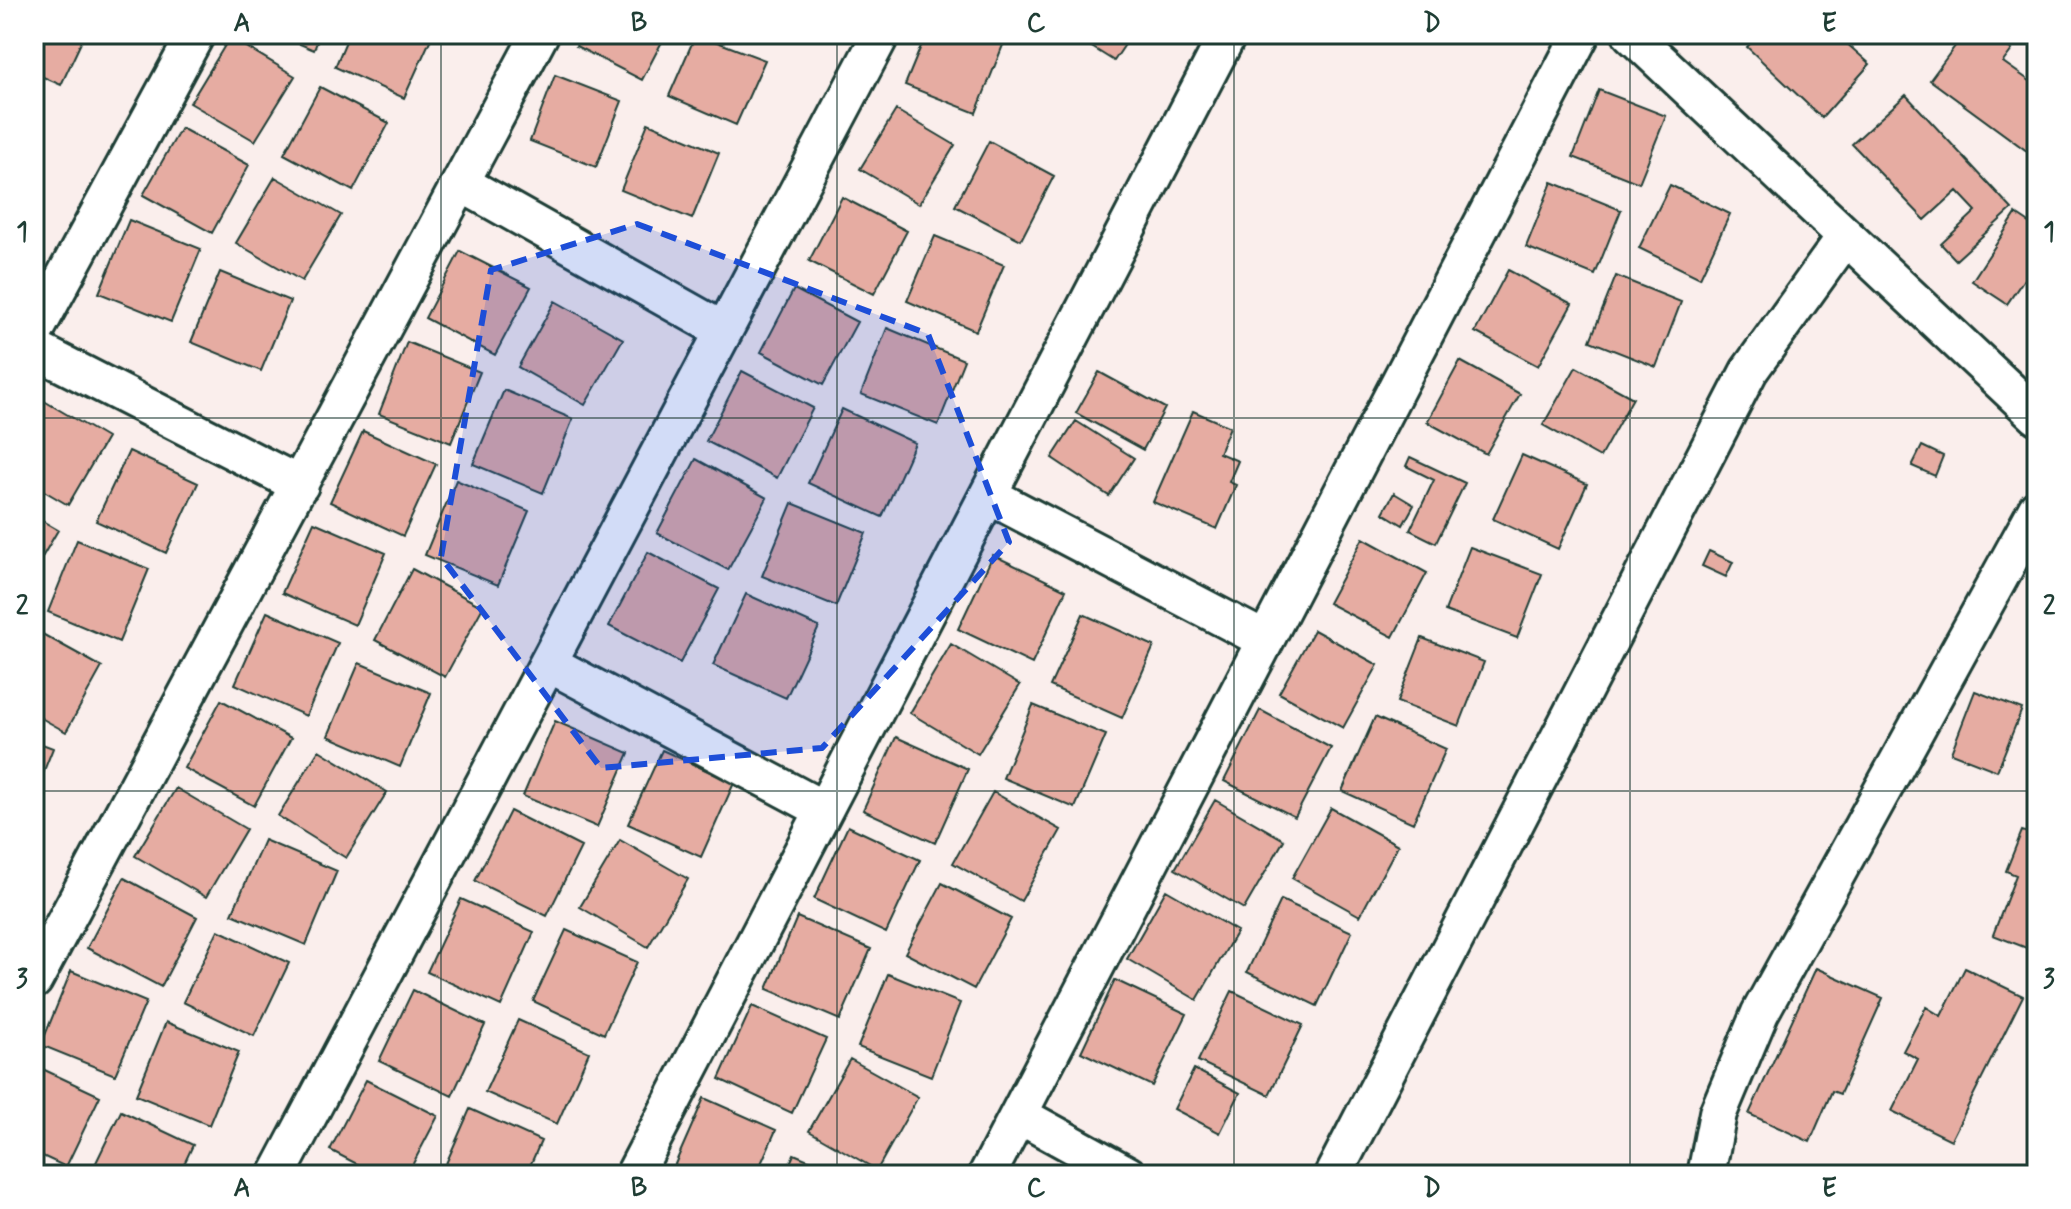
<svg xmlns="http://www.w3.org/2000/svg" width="2071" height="1209" font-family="Mynerve,sans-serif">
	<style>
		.building { fill: #e6aca2; stroke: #1f3d34; stroke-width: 2 }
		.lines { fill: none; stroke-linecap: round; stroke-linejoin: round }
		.minor-casing { stroke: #1f3d34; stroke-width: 42 }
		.minor { stroke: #fff; stroke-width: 36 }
		.marked { fill: #1d4ed8; fill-opacity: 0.2; stroke: #1d4ed8; stroke-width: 6; stroke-dasharray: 16 10; stroke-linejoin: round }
		.grid { fill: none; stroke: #1f3d34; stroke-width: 2; stroke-opacity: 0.55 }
		.neatline { fill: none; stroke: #1f3d34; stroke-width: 3 }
		.grid-label { font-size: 26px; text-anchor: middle; font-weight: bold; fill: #1f3d34 }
	</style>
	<rect width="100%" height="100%" fill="#faeeec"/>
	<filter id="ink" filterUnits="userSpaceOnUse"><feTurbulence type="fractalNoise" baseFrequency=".0125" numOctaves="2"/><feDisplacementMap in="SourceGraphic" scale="16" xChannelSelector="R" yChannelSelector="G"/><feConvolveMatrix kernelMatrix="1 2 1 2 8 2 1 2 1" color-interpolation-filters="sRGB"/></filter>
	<g filter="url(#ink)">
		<!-- building -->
		<path class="building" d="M34,34H85L61,85L34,73Z
			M276,34H320L314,50Z
			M349,34H433L404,98L335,67Z
			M583,34H666L642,80L576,46Z
			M696,34L765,60L736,125L669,96Z
			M926,34H976L1003,45L976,113L905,85Z
			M1071,34H1132L1114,61Z
			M1758,34H1836L1870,64L1822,118L1747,47Z
			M1964,34H1990L2012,50L2003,62L2037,86L2034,94L2037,96V145L2031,154L1930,80Z
			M230,37L295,76L255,141L190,103Z
			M555,75L622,101L596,167L530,141Z
			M320,87L389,123L353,191L284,154Z
			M1599,90L1666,116L1639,183L1573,157Z
			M1906,95L2012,209L1956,260L1941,244L1976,211L1957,191L1925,220L1852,144Z
			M896,110L955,145L919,204L860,169Z
			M648,123L719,153L692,219L621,190Z
			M181,128L249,165L212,233L143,195Z
			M989,141L1054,176L1021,240L955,206Z
			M275,177L341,215L302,281L236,243Z
			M1552,182L1621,210L1595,275L1526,247Z
			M1670,185L1730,214L1700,278L1639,248Z
			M842,197L907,231L874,294L809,261Z
			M2016,214L2037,228V260L2007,304L1972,281Z
			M129,220L201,249L171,322L99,293Z
			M935,236L1004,265L976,331L907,301Z
			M460,251L531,287L495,355L425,318Z
			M1508,270L1572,304L1538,366L1475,332Z
			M220,272L290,301L261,371L191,342Z
			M1616,276L1681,302L1656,367L1590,341Z
			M794,289L857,322L823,385L761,352Z
			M555,301L623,339L585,405L518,367Z
			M887,328L964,360L938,425L861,394Z
			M407,342L480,372L451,443L379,414Z
			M1460,361L1520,394L1486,454L1427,422Z
			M1576,367L1633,398L1600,457L1543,425Z
			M742,371L813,408L777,478L706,441Z
			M1099,372L1165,408L1143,450L1076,413Z
			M504,390L573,419L543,493L473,464Z
			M39,398L107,438L68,505L34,485V406Z
			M842,409L915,443L882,517L808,483Z
			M1193,411L1230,427L1219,453L1238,461L1229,482L1236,485L1217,529L1153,502Z
			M1076,421L1134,458L1109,496L1052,458Z
			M363,431L436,464L403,536L330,502Z
			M1922,446L1943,456L1935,476L1912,466Z
			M129,451L198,483L166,553L96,521Z
			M1522,455L1587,484L1558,549L1493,519Z
			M1410,457L1465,483L1436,543L1410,530L1434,480L1406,466Z
			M696,459L767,498L728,570L657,533Z
			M456,480L529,511L498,585L425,555Z
			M1394,493L1414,505L1403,525L1383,513Z
			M792,503L866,533L836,606L762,576Z
			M34,516L58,530L34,571Z
			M314,522L386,553L355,625L282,593Z
			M1363,538L1427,573L1393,637L1328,603Z
			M77,540L149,569L119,642L48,612Z
			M1470,547L1542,574L1517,638L1445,611Z
			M1709,551L1733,562L1726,577L1702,566Z
			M648,552L719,589L680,663L609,626Z
			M993,555L1066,590L1032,664L958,629Z
			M412,569L483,607L445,677L375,640Z
			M746,594L819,627L786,698L713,665Z
			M267,612L338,643L306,716L235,684Z
			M1083,614L1154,646L1122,718L1050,686Z
			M35,630L102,667L66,732L34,714Z
			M1314,630L1378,665L1343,728L1279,693Z
			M1422,638L1484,662L1459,726L1397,702Z
			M951,644L1020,685L978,754L910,713Z
			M359,663L431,693L400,767L328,736Z
			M1975,691L2022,709L1997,771L1951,753Z
			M221,700L291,738L254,806L184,768Z
			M1033,705L1106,735L1075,808L1003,778Z
			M1260,710L1331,748L1295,817L1224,781Z
			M1375,717L1446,749L1413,823L1342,791Z
			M555,721L629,753L597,827L523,796Z
			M896,737L968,769L935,843L863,810Z
			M34,741L53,748L34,796Z
			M319,750L387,792L346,858L278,816Z
			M662,750L734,783L701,857L628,824Z
			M176,788L246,829L206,897L135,856Z
			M993,792L1061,830L1021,901L953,863Z
			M1215,800L1284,840L1244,909L1175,869Z
			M1331,808L1398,845L1360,916L1292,878Z
			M510,811L581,847L547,916L475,881Z
			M848,826L920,860L886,933L814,899Z
			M2022,831L2037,836V952L1993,935L2016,875L2006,871Z
			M264,840L337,871L306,945L232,914Z
			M620,840L688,879L648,947L580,907Z
			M124,878L197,917L161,987L87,948Z
			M942,883L1011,919L974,989L905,953Z
			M1166,890L1237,931L1197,1000L1127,959Z
			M461,899L534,932L501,1006L427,972Z
			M1281,900L1352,932L1317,1006L1247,972Z
			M797,917L871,949L840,1020L767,989Z
			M218,930L289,963L254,1036L183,1002Z
			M566,930L637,962L604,1034L533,1001Z
			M1816,968L1883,998L1840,1094L1832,1091L1810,1142L1749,1114Z
			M1965,968L2023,996L1951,1140L1892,1111L1918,1059L1903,1051L1926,1007L1941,1016Z
			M71,971L146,1002L115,1075L41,1045Z
			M888,974L960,1003L931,1076L858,1047Z
			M1115,980L1187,1014L1152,1086L1081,1052Z
			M413,990L485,1025L452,1096L379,1061Z
			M1232,991L1303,1025L1269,1095L1198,1061Z
			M752,1006L826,1039L792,1113L719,1079Z
			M518,1020L589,1052L557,1124L485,1092Z
			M166,1022L239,1052L209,1125L136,1095Z
			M850,1059L918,1097L877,1170L809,1131Z
			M34,1065L100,1096L66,1167L34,1152Z
			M1194,1069L1240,1093L1220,1133L1174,1109Z
			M366,1080L438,1116L407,1175H378L330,1150Z
			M704,1098L776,1130L756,1175H682L672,1171Z
			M470,1109L541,1141L526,1175H441Z
			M121,1111L193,1145L179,1175H90Z
			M794,1154L844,1175H785Z"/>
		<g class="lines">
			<defs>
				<path id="minor" d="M1631,34L2037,416
					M461,183L724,331
					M34,333L196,34
					M34,349L300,485
					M988,495L1265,640
					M548,663L824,810
					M34,980L540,34
					M1019,1115L1128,1175
					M277,1175L881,34
					M634,1175L1228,34
					M987,1175L1581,34
					M1333,1175L1749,371L1846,236
					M1706,1175L1718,1113L1760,1013L2037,509"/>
			</defs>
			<!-- minor casing -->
			<use href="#minor" class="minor-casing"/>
			<!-- minor -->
			<use href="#minor" class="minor"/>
		</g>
	</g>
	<!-- marked area -->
	<path class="marked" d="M637,224L928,334L1009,542L822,748L601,768L441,557L491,270Z"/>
	<!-- grid -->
	<path class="grid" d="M441,34V1175M837,34V1175M1234,34V1175M1630,34V1175M34,418H2037M34,791H2037"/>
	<!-- margin -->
	<rect width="2071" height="1209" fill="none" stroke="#fff" stroke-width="88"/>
	<rect x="44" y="44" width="1983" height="1121" class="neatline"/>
	<g class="grid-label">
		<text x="242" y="31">A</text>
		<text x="639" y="31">B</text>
		<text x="1036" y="31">C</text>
		<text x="1432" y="31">D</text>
		<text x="1829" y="31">E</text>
		<text x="22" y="240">1</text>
		<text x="2049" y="240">1</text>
		<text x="22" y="614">2</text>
		<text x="2049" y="614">2</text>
		<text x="22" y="987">3</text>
		<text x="2049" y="987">3</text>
		<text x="242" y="1196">A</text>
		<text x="639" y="1196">B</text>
		<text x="1036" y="1196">C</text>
		<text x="1432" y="1196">D</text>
		<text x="1829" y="1196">E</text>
	</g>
</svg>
